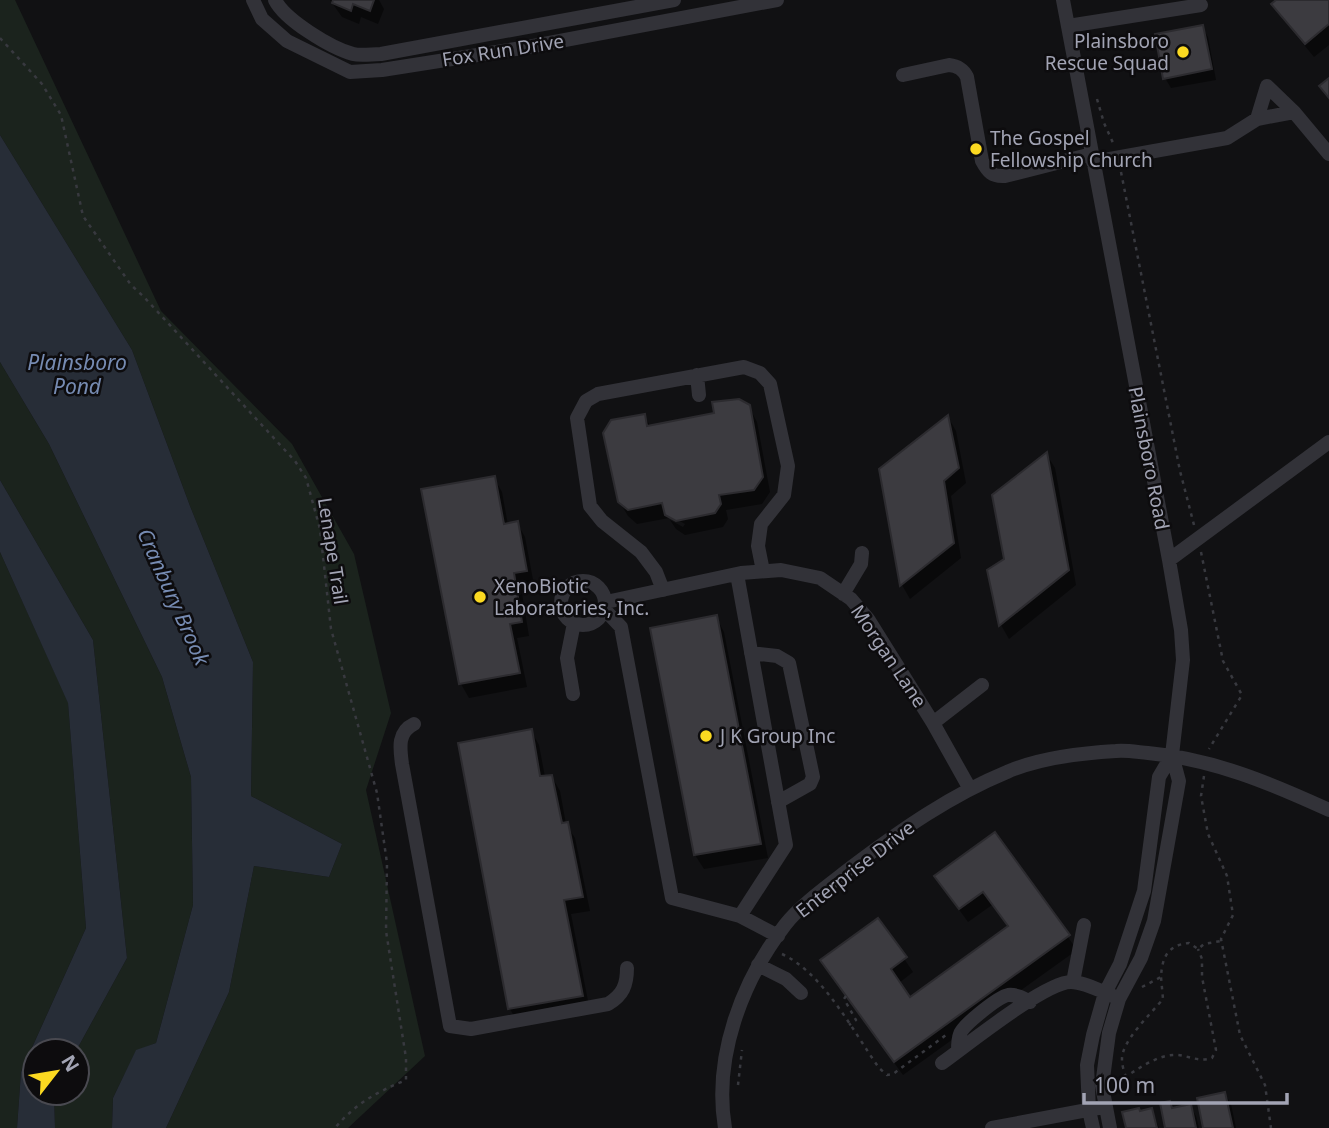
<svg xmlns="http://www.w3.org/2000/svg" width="1329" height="1128" font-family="'Noto Sans',sans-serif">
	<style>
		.green { fill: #1b231d }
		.water { fill: #272d37 }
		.shadow { fill: #0007 }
		.building { fill: #3c3b40; stroke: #2c2b2f; stroke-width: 2 }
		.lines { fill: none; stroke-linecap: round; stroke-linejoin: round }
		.path { stroke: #38393f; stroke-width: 2.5; stroke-dasharray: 3.5 5; stroke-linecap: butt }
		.minor { stroke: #323238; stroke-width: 14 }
		.poi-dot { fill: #fbd921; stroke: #0d0c0e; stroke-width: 2.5 }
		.labels { text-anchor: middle; stroke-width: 5; stroke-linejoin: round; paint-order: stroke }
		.poi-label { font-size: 19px; fill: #a2a4b4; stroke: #0d0c0e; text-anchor: start }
		.street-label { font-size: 19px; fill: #a2a4b4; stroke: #0d0c0e }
		.water-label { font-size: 21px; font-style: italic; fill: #768bb2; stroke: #0d0c0e }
	</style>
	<rect width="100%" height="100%" fill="#111113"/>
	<!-- green -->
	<path class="green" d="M0,0H15L161,311L292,444L354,554L391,713L366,790L425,1056L348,1128H166L229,992L254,866L329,877L342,844L251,796L253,662L190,506L132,350L0,135Z
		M0,362L49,444L162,677L191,777L193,905L156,1043L136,1051L113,1098L112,1128H55L54,1093H77L76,1051L127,958L93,640L0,480Z
		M0,552L68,702L86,928L21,1072L17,1128H0Z"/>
	<!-- water -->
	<path class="water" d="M0,135L132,350L190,506L253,662L251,796L342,844L329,877L254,866L229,992L166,1128H112L113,1098L136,1050L156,1043L193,905L191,777L162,677L49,444L0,362Z
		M0,480L93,640L127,958L76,1051H35V1093H54L55,1128H17L21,1072L86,928L68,703L0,552Z"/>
	<!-- shadow -->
	<path class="shadow" d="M330,0H379L384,9L378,24L361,17L359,24L342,17Z
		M1279,0H1329V45L1314,57L1282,18L1274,4Z
		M1202,27L1208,37L1216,80L1171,88L1165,78Z
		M749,407L757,422L770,492L762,504L726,510L728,519L723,527L685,535L676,529L670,520L683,527L685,524L669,515V518L637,524L628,516L619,501L644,416L651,427Z
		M948,417L956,431L966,483L951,496L961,558L910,599L902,585L881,470Z
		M1047,455L1055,468L1076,585L1009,639L1001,625L988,570L1006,560Z
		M494,478L502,492L508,525L517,523L525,537L534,585L521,587L529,636L517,638L527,687L469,698L461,684Z
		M716,617L724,632L768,858L704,869L695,855L653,630Z
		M531,731L539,745L545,777H552L560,791L566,824L575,838L590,911L571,914L590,1011L518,1023L510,1009Z
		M995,834L1077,950L903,1075L830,974L878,920L913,972L899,983L910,999L1009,928L992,905L968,922L945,890Z
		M1225,1094L1231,1104L1236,1128H1205Z
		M1169,1103L1173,1110L1190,1106L1196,1116L1199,1128H1167Z
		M1152,1110L1159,1128H1128Z"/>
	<!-- building -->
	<path class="building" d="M333,0H374L370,11L353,4L351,11L332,3Z
		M1276,0H1329V24L1305,44L1271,4Z
		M1203,25L1212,69L1163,79L1155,34Z
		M1329,78V98L1319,86Z
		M739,399L750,405L763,477L754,490L719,495L721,504L715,513L676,521L665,515L662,503L628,510L618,502L603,433L611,420L645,414L647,426L714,413L712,402Z
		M948,415L959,468L944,481L954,543L900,586L879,469Z
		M1047,452L1069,570L999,626L987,570L1004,559L992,495Z
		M495,476L504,524L518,521L527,571L514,573L522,622L510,624L520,673L459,684L421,489Z
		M717,615L761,844L694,855L650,628Z
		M532,729L540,776L552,775L562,823L568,822L583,897L564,900L583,996L508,1009L458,743Z
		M995,832L1070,935L894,1062L820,960L878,918L907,957L891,969L910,997L1008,926L983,892L959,909L934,876Z
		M1225,1092L1233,1128H1203L1197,1098Z
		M1170,1101L1172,1108L1191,1104L1196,1128H1165L1160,1103Z
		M1139,1108L1140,1111L1152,1108L1157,1128H1126L1122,1112Z"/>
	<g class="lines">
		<!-- path -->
		<path class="path" d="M0,38L42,84L61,115L83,216L131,285L143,296L295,461L306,478L320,529L331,629L377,793L387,863L386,931L406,1058V1080C377,1092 356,1103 335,1128
			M1097,99L1104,123L1114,145
			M1121,172L1180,471L1194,525
			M1201,552L1223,661L1242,695L1209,749
			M1204,776L1201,796L1208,834L1227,876L1233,915L1221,939L1240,1035L1265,1085L1271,1128
			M782,954C823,973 853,1031 879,1068L887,1075L893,1074L946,1035
			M1142,987L1161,977C1162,957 1168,945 1189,943L1198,949L1204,944L1221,941
			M846,996L844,999L856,1020L849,1025
			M1126,1077C1124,1072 1122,1065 1122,1060C1121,1041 1151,1014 1163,999L1161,977
			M1117,1082C1134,1072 1154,1056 1173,1055C1187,1054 1197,1063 1212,1058L1216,1050L1202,977V959L1198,949
			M738,1085L742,1050"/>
		<!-- minor -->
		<path class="minor" d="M253,0L262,19L287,41L350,72L382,70L528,47L777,0
			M275,0C285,20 331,48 353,54C361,56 372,54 381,54L674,0
			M1063,0L1169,560L1181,630L1183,660L1172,755L1179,781L1154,921L1141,958L1119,999L1109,1033L1102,1086L1110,1128
			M1068,26L1201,5
			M903,75L949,65C958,66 963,69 967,77L982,161C988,172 992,177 1005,176L1092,154
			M1267,86L1294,112L1329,154
			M1257,119L1294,112
			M1093,162L1227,138L1257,119L1267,86
			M697,375L699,395
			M1169,560L1329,442
			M561 603a22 22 0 1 1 44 0a22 22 0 1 1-44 0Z
			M663,590L656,572L641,552L602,521L590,506L577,418L586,401L598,394L744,367L760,373L770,384L788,466L784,495L761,524L758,546L763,571
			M843,594L861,564L862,553
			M606,602L741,573L781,570L820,578L851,599L868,619L933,723L970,789
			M605,610L621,627L672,898L740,916L786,845L737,574
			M751,653L777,656L789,663L813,777L810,784L778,802
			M573,694L567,658L574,623
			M933,723L982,685
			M414,724C397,732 400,749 402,764L450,1026L471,1029L608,1004C623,995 627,985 627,968
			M740,916L778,936
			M758,965L786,979L801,993
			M1073,982L1084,925
			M958,1051C958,1046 958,1039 960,1034C963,1025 998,997 1008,995C1016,994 1023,998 1030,1002
			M942,1063C966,1046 1045,982 1071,982C1084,982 1101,991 1113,996
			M725,1128C713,1057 742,981 785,925C800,905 833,882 853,866C901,830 951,795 1007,772C1039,758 1081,753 1116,751C1126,750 1137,752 1148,753C1213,759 1270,783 1329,810
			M992,1128L1098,1108
			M1093,1128L1089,1110L1087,1065L1093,1035L1105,993L1120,964L1144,891L1159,777L1172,755"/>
	</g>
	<!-- markers -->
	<g class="poi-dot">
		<circle cx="1183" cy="52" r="7"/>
		<circle cx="976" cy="149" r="7"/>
		<circle cx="480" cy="597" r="7"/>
		<circle cx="706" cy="736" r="7"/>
	</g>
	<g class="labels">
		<!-- poi labels -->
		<g class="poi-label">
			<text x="1169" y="48" text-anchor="end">Plainsboro<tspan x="1169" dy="22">Rescue Squad</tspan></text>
			<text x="990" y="145">The Gospel<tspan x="990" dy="22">Fellowship Church</tspan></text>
			<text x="494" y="593">XenoBiotic<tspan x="494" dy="22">Laboratories, Inc.</tspan></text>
			<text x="720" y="743">J K Group Inc</text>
		</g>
		<!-- street labels -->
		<g class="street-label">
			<text transform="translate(503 50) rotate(-9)" y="7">Fox Run Drive</text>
			<text transform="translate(1149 458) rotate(79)" y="7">Plainsboro Road</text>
			<text transform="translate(333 551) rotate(81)" y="7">Lenape Trail</text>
			<text transform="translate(889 656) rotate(56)" y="7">Morgan Lane</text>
			<text transform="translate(855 869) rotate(-38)" y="7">Enterprise Drive</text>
		</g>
		<!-- water labels -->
		<g class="water-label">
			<text x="77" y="370">Plainsboro<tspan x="77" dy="24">Pond</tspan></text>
			<text transform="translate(173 597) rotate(66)" y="7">Cranbury Brook</text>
		</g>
	</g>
	<!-- north arrow -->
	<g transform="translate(56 1072) rotate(59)"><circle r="33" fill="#0d0c0e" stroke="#494950" stroke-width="2"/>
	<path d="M0-5L12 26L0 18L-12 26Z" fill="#fbd921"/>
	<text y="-10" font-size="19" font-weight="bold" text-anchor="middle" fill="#a2a4b4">N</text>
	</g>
	<!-- scale -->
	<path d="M1084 1093v10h203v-10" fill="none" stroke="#a2a4b4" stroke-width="3.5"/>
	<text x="1094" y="1093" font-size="21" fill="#a2a4b4" stroke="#0d0c0e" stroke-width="5" paint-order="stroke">100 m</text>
</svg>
